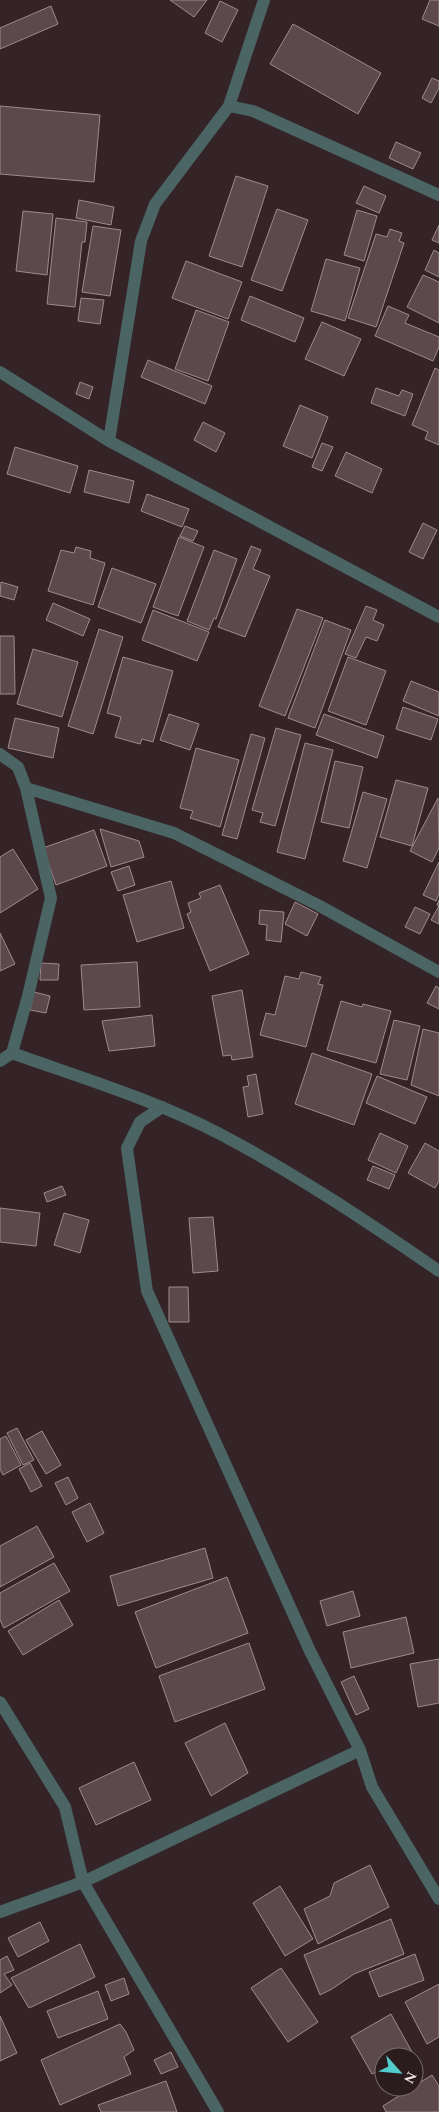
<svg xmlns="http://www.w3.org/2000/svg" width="439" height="2112" font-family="Spectral,serif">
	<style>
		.building { fill: #5c494c; stroke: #9f8a8d }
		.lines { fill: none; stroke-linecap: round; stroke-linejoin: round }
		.minor { stroke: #4a6564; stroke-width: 12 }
	</style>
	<rect width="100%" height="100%" fill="#352427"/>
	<!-- building -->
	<path class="building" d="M170,0H207L194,17Z
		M430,0H439V26L422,19Z
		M220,1L238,10L222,42L205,33Z
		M51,6L58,24L0,49V28Z
		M293,24L381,73L358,114L270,64Z
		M432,78L439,81V88L431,103L422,98Z
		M0,106L100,115L94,182L0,174Z
		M396,142L421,153L413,169L389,158Z
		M236,176L268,186L242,267L209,256Z
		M364,186L386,196L379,213L356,203Z
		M79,200L114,207L111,225L76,218Z
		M277,209L308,220L282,291L251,280Z
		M357,210L377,216L364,261L344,255Z
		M23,211L53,214L47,275L16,271Z
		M56,218L87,222L85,242H82L75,307L47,304Z
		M439,225V243L432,240Z
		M93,226L121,230L110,296L82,292Z
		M390,229L402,233L399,241L404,243L376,327L348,318L376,234L387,237Z
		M434,250L439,253V277L425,270Z
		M326,259L360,268L345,321L311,311Z
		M186,261L242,282L228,319L172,298Z
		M423,275L439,282V323L407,307Z
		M250,296L304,318L295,342L241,320Z
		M81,298L104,300L100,324L78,321Z
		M388,306L409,315L405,323L439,337V347L433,361L375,336Z
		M196,310L229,322L208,381L175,369Z
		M322,322L361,339L344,376L305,359Z
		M148,360L212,386L205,404L141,377Z
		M435,368L439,370V445L425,439L428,432L412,425Z
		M80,382L93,387L89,399L76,394Z
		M376,388L399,396L402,390L413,394L405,416L371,403Z
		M300,405L328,417L312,458L283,446Z
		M203,422L225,433L216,452L194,440Z
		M322,443L333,447L322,471L312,467Z
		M15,447L78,466L70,493L7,474Z
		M346,452L382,469L372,493L335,476Z
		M89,470L134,481L129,503L84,492Z
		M147,494L189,509L182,527L141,511Z
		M423,523L437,530L423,559L409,552Z
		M185,526L198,531L193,541L180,536Z
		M179,537L204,547L178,616L153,607Z
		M251,546L261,550L253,569L270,576L245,637L218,627Z
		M76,547L91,551L90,558L105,563L93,605L48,591L61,550L74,553Z
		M214,550L237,559L216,619L214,618L209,630L187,621Z
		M112,568L156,584L141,623L98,607Z
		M1,582L18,587L14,600L0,596Z
		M53,603L90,619L83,636L46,620Z
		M366,606L377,610L373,620L384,625L377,641L366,637L356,658L345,654Z
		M297,609L323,618L285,716L259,706Z
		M153,610L209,632L197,661L142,640Z
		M325,620L351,630L315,728L288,718Z
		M99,629L123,637L93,734L68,726Z
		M0,636H14L15,694H0Z
		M33,649L78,662L62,717L17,704Z
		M123,657L173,671L153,742L142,739L140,744L115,737L121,717L107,713Z
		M348,657L386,671L366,725L328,711Z
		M411,681L439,692V716L403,701Z
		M403,707L438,719L431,740L396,729Z
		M169,714L199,724L190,750L160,740Z
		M324,714L384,736L377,758L316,735Z
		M15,718L59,728L53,758L8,748Z
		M276,728L301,735L275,826L260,822L263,813L252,810Z
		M251,734L265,738L237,839L222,835Z
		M305,743L333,750L305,859L277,852Z
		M196,748L239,760L220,827L190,818L193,811L180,808Z
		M335,761L363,767L349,828L321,822Z
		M396,780L428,788L412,846L380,837Z
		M363,792L387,799L367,868L343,861Z
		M438,798L439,848L432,862L410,851Z
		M100,829L139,841L144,857L111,867Z
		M94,830L107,866L56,885L43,848Z
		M13,849L38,889L0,913V857Z
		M439,862V894L436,901L423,895Z
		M129,866L135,885L118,891L111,872Z
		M171,881L184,928L137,942L123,895Z
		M220,885L249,954L210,971L187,914L191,912L188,903L201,898L199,893Z
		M439,900V924L431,920L439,906L437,905Z
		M295,902L318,914L307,936L285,924Z
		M415,907L430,914L420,934L405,927Z
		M260,910L284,912L281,942L266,940L267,925L259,924Z
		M0,933L15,964L0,971Z
		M137,962L140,1007L84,1010L81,965Z
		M41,963L59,964L58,980H40Z
		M301,972L321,977L318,984L323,985L306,1047L260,1035L266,1013L275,1015L285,976L299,979Z
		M436,986L439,988V1009L427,1003Z
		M242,990L253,1057L232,1060L231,1055L223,1056L212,996Z
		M34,992L50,996L46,1013L30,1010Z
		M341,1001L362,1007L363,1004L391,1011L376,1063L327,1050Z
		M152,1015L155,1046L109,1051L102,1021Z
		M394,1020L420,1026L407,1080L380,1074Z
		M423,1029L439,1033V1096L411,1085Z
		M312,1053L372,1074L354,1125L295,1104Z
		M256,1074L263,1114L248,1117L243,1087L249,1086L247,1076Z
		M377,1076L427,1097L415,1124L366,1103Z
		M380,1133L408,1146L396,1173L368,1160Z
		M425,1143L439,1151V1181L435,1188L408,1173Z
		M373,1166L395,1175L389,1189L367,1180Z
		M62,1186L66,1195L47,1202L44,1193Z
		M0,1208L40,1213L36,1246L0,1242Z
		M64,1213L89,1220L80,1253L54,1245Z
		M213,1217L218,1271L193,1273L189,1218Z
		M169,1287H188L189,1322H169Z
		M17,1428L34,1460L23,1465L7,1433Z
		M42,1431L61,1465L46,1474L26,1440Z
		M6,1436L21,1465L3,1475L0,1469V1439Z
		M30,1463L42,1486L31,1492L19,1469Z
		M68,1477L78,1498L66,1505L55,1483Z
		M90,1503L104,1533L87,1542L72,1512Z
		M37,1526L54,1557L0,1587V1546Z
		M205,1548L213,1578L118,1606L110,1576Z
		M54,1563L70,1591L4,1628L0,1620V1593Z
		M227,1577L248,1633L156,1668L135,1612Z
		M353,1591L360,1616L327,1626L320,1601Z
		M59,1600L73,1625L23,1655L8,1631Z
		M406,1617L414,1653L351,1668L343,1632Z
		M249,1643L265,1689L175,1722L159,1676Z
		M439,1659V1703L418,1707L410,1664Z
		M354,1676L369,1709L356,1715L341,1682Z
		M225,1723L248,1773L211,1796L185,1743Z
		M134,1762L151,1800L96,1825L79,1788Z
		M370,1865L389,1907L318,1944L304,1909L330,1896L334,1883Z
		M280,1886L313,1939L285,1956L253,1903Z
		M391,1919L404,1954L354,1974L332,1989L320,1995L304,1955Z
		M40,1922L49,1941L18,1957L8,1938Z
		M80,1944L95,1977L29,2008L11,1978Z
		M415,1954L424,1980L379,1997L369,1972Z
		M7,1956L14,1970L4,1974L12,1985L0,1993V1960Z
		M281,1968L318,2022L288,2042L251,1988Z
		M124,1978L129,1994L111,2001L105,1985Z
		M439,1984V2037L427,2044L405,2002Z
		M98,1991L108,2019L58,2038L47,2011Z
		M391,2014L412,2052L403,2057H384V2068L372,2074L351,2037Z
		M0,2016L17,2053L0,2061Z
		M120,2024L126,2032L134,2050L124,2057L131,2074L60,2105L41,2060Z
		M171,2052L178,2067L161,2074L154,2060Z
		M432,2075L439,2086V2112H386L383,2106Z
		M166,2081L177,2112H101L98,2105Z"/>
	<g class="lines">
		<!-- minor -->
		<path class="minor" d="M229,106L253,111L439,195
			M0,372L109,441L439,617
			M109,441L141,241L155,204L229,106L264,0
			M0,754L18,767L26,788L51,898L28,996L12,1053L0,1061
			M26,788L174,833L318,905L439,972
			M12,1053C82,1078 155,1100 220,1134C296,1174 368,1222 439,1271
			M162,1107L140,1122L127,1148L147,1291L310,1651L360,1750
			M0,1702L65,1807L83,1882L218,2112
			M0,1912L83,1882L360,1750L372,1787L439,1899"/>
	</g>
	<!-- north arrow -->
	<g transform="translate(399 2072) rotate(117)"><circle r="24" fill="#2a1b1d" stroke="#7a6c6e"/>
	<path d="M0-4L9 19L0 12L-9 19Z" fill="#53cdcb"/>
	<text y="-8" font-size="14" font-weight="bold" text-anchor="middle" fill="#f2e6e8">N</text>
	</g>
</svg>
